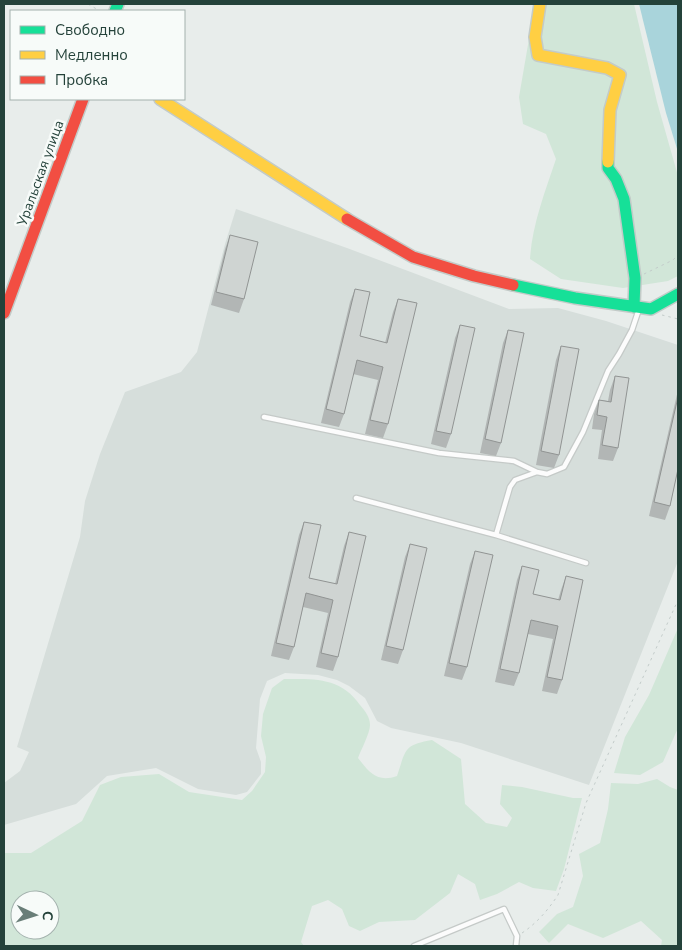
<svg xmlns="http://www.w3.org/2000/svg" width="682" height="950" font-family="'Nunito Sans',sans-serif">
	<style>
		.built { fill: #d6dedb }
		.green { fill: #d1e6d8; fill-rule: evenodd }
		.water { fill: #a9d4db }
		.lines { fill: none; stroke-linecap: round; stroke-linejoin: round }
		.lane-casing { stroke: #c5cac8; stroke-width: 7 }
		.fast-casing { stroke: #c3cbc8; stroke-width: 14 }
		.slow-casing { stroke: #c3cbc8; stroke-width: 14 }
		.jam-casing { stroke: #c3cbc8; stroke-width: 14 }
		.path { stroke: #c3ccca; stroke-width: 1; stroke-dasharray: 2.5 4; stroke-linecap: butt }
		.lane { stroke: #fcfcfc; stroke-width: 4.5 }
		.fast { stroke: #16e098; stroke-width: 11 }
		.slow { stroke: #ffcf43; stroke-width: 11 }
		.jam { stroke: #f24e42; stroke-width: 11 }
		.wall { fill: #b2b6b5 }
		.building { fill: #cfd4d2; stroke: #919493 }
		.labels { text-anchor: middle; stroke-width: 5; stroke-linejoin: round; paint-order: stroke }
		.street-label { font-size: 14px; fill: #24423a; stroke: #f7fbf9 }
	</style>
	<rect width="100%" height="100%" fill="#e8edeb"/>
	<!-- built -->
	<path class="built" d="M236,209L347,248L509,309L558,308L606,321L678,345V561L589,785L461,743L391,728L377,721L365,698L349,686L337,680L318,675L285,673L267,681L260,699L256,748L261,762V774L247,792L236,795L198,789L156,768L107,776L76,804L4,825V783L20,771L29,752L17,747L80,537L85,501L100,454L125,392L181,372L197,352L225,244Z"/>
	<!-- green -->
	<path class="green" d="M535,4H634L657,102L678,176V276L668,281L623,288L561,279L530,259C532,225 545,192 556,159L546,134L523,124L519,97Z
		M678,628V728L663,762L640,775L614,773L625,737L649,695Z
		M284,679C314,679 341,677 360,705C365,711 370,717 370,725C370,733 361,750 358,758C369,772 377,783 397,776C406,750 403,745 432,740L461,759L465,804L486,823L507,827L512,818L500,804L502,785L522,787L573,798H582L564,869L556,891L533,888L519,882L497,894L480,900L475,884L458,874L450,893L415,920L379,922L360,931L349,926L342,909L328,900L312,906L301,942L304,946H4V853H31L82,821L100,785L121,777L159,774L189,792L242,800L252,791L265,772L266,757L261,736L263,714L272,688ZM20,900H50V930H20Z
		M657,779L670,787L678,790V946H661L662,940L641,921L603,938L568,924L549,943L539,932L557,914L573,907L583,876L579,854L600,843L608,809L611,783L638,784Z"/>
	<!-- water -->
	<path class="water" d="M639,4H678V152L666,113Z"/>
	<g class="lines">
		<defs>
			<path id="lane" d="M264,417L439,453L514,461L537,472L547,474L564,467L583,432L608,371L619,354L632,330L639,309
				M356,498L496,535L586,563
				M496,535L510,487L515,480L537,472
				M414,946L504,909L517,936L516,946"/>
			<path id="fast" d="M115,11L118,4
				M608,162V168L616,179L624,199L635,278L634,307
				M513,285L575,298L651,309L678,294"/>
			<path id="slow" d="M540,4L535,37L538,55L607,68L620,75L610,110L608,162
				M160,99L347,219"/>
			<path id="jam" d="M347,219L413,257L474,276L513,285
				M4,313L83,99"/>
		</defs>
		<!-- lane casing -->
		<use href="#lane" class="lane-casing"/>
		<!-- fast casing -->
		<use href="#fast" class="fast-casing"/>
		<!-- slow casing -->
		<use href="#slow" class="slow-casing"/>
		<!-- jam casing -->
		<use href="#jam" class="jam-casing"/>
		<!-- path -->
		<path class="path" d="M88,4L100,11
			M644,274L673,260L678,255
			M662,315L678,319
			M522,933C537,923 548,910 558,895L586,803L678,600"/>
		<!-- lane -->
		<use href="#lane" class="lane"/>
		<!-- fast -->
		<use href="#fast" class="fast"/>
		<!-- slow -->
		<use href="#slow" class="slow"/>
		<!-- jam -->
		<use href="#jam" class="jam"/>
	</g>
	<!-- wall -->
	<path class="wall" d="M230,235L244,299L239,313L211,305L225,249Z
		M355,289L360,336L385,343L393,312L398,299L388,424L383,438L365,434L378,380L353,374L344,414L339,427L321,423L350,302Z
		M460,325L451,434L446,448L431,444L455,338Z
		M508,330L501,443L496,456L480,453L503,343Z
		M561,346L559,455L554,468L536,465L556,360Z
		M615,376L618,448L613,461L598,459L602,430L592,429L594,414L599,400L608,401L610,390Z
		M678,390V469L670,506L665,520L649,516Z
		M304,522L309,578L335,584L344,546L349,532L338,657L333,671L316,667L328,613L303,607L294,647L289,660L271,656L299,535Z
		M410,544L403,650L398,664L381,660L405,557Z
		M475,551L467,667L462,680L444,676L470,564Z
		M522,566L533,594L558,600L561,590L566,576L562,680L557,694L542,691L553,639L528,634L519,673L514,686L495,682L517,580Z"/>
	<!-- building -->
	<path class="building" d="M230,235L258,242L244,299L216,292Z
		M355,289L370,292L360,336L387,343L398,299L417,303L388,424L370,420L383,367L357,360L344,414L326,409Z
		M460,325L475,328L451,434L436,431Z
		M508,330L524,333L501,443L485,439Z
		M561,346L579,349L559,455L541,451Z
		M615,376L629,378L618,448L602,445L607,417L597,415L599,400L611,402Z
		M678,397V469L670,506L654,502Z
		M304,522L321,525L309,578L337,584L349,532L366,536L338,657L321,653L333,600L306,593L294,647L276,643Z
		M410,544L427,548L403,650L386,646Z
		M475,551L493,555L467,667L449,663Z
		M522,566L539,570L533,594L560,600L566,576L583,580L562,680L547,677L558,626L531,620L519,673L500,669Z"/>
	<g class="labels">
		<!-- street labels -->
		<g class="street-label">
			<text transform="translate(40 173) rotate(-70)" y="5">Уральская улица</text>
		</g>
	</g>
	<!-- border -->
	<rect width="682" height="950" fill="none" stroke="#24423a" stroke-width="10"/>
	<!-- legend -->
	<rect x="10" y="10" width="175" height="90" fill="#f7fbf9" stroke="#a3b1ad"/>
	<rect x="20" y="26" width="25" height="8" fill="#16e098" stroke="#a3b1ad"/>
	<text x="55" y="35" font-size="15" fill="#24423a">Свободно</text>
	<rect x="20" y="51" width="25" height="8" fill="#ffcf43" stroke="#a3b1ad"/>
	<text x="55" y="60" font-size="15" fill="#24423a">Медленно</text>
	<rect x="20" y="76" width="25" height="8" fill="#f24e42" stroke="#a3b1ad"/>
	<text x="55" y="85" font-size="15" fill="#24423a">Пробка</text>
	<!-- north arrow -->
	<g transform="translate(35 915) rotate(94)"><circle r="24" fill="#f7fbf9" stroke="#a3b1ad"/>
	<path d="M0-4L9 19L0 12L-9 19Z" fill="#697e78"/>
	<text y="-8" font-size="14" font-weight="bold" text-anchor="middle" fill="#24423a">С</text>
	</g>
</svg>
